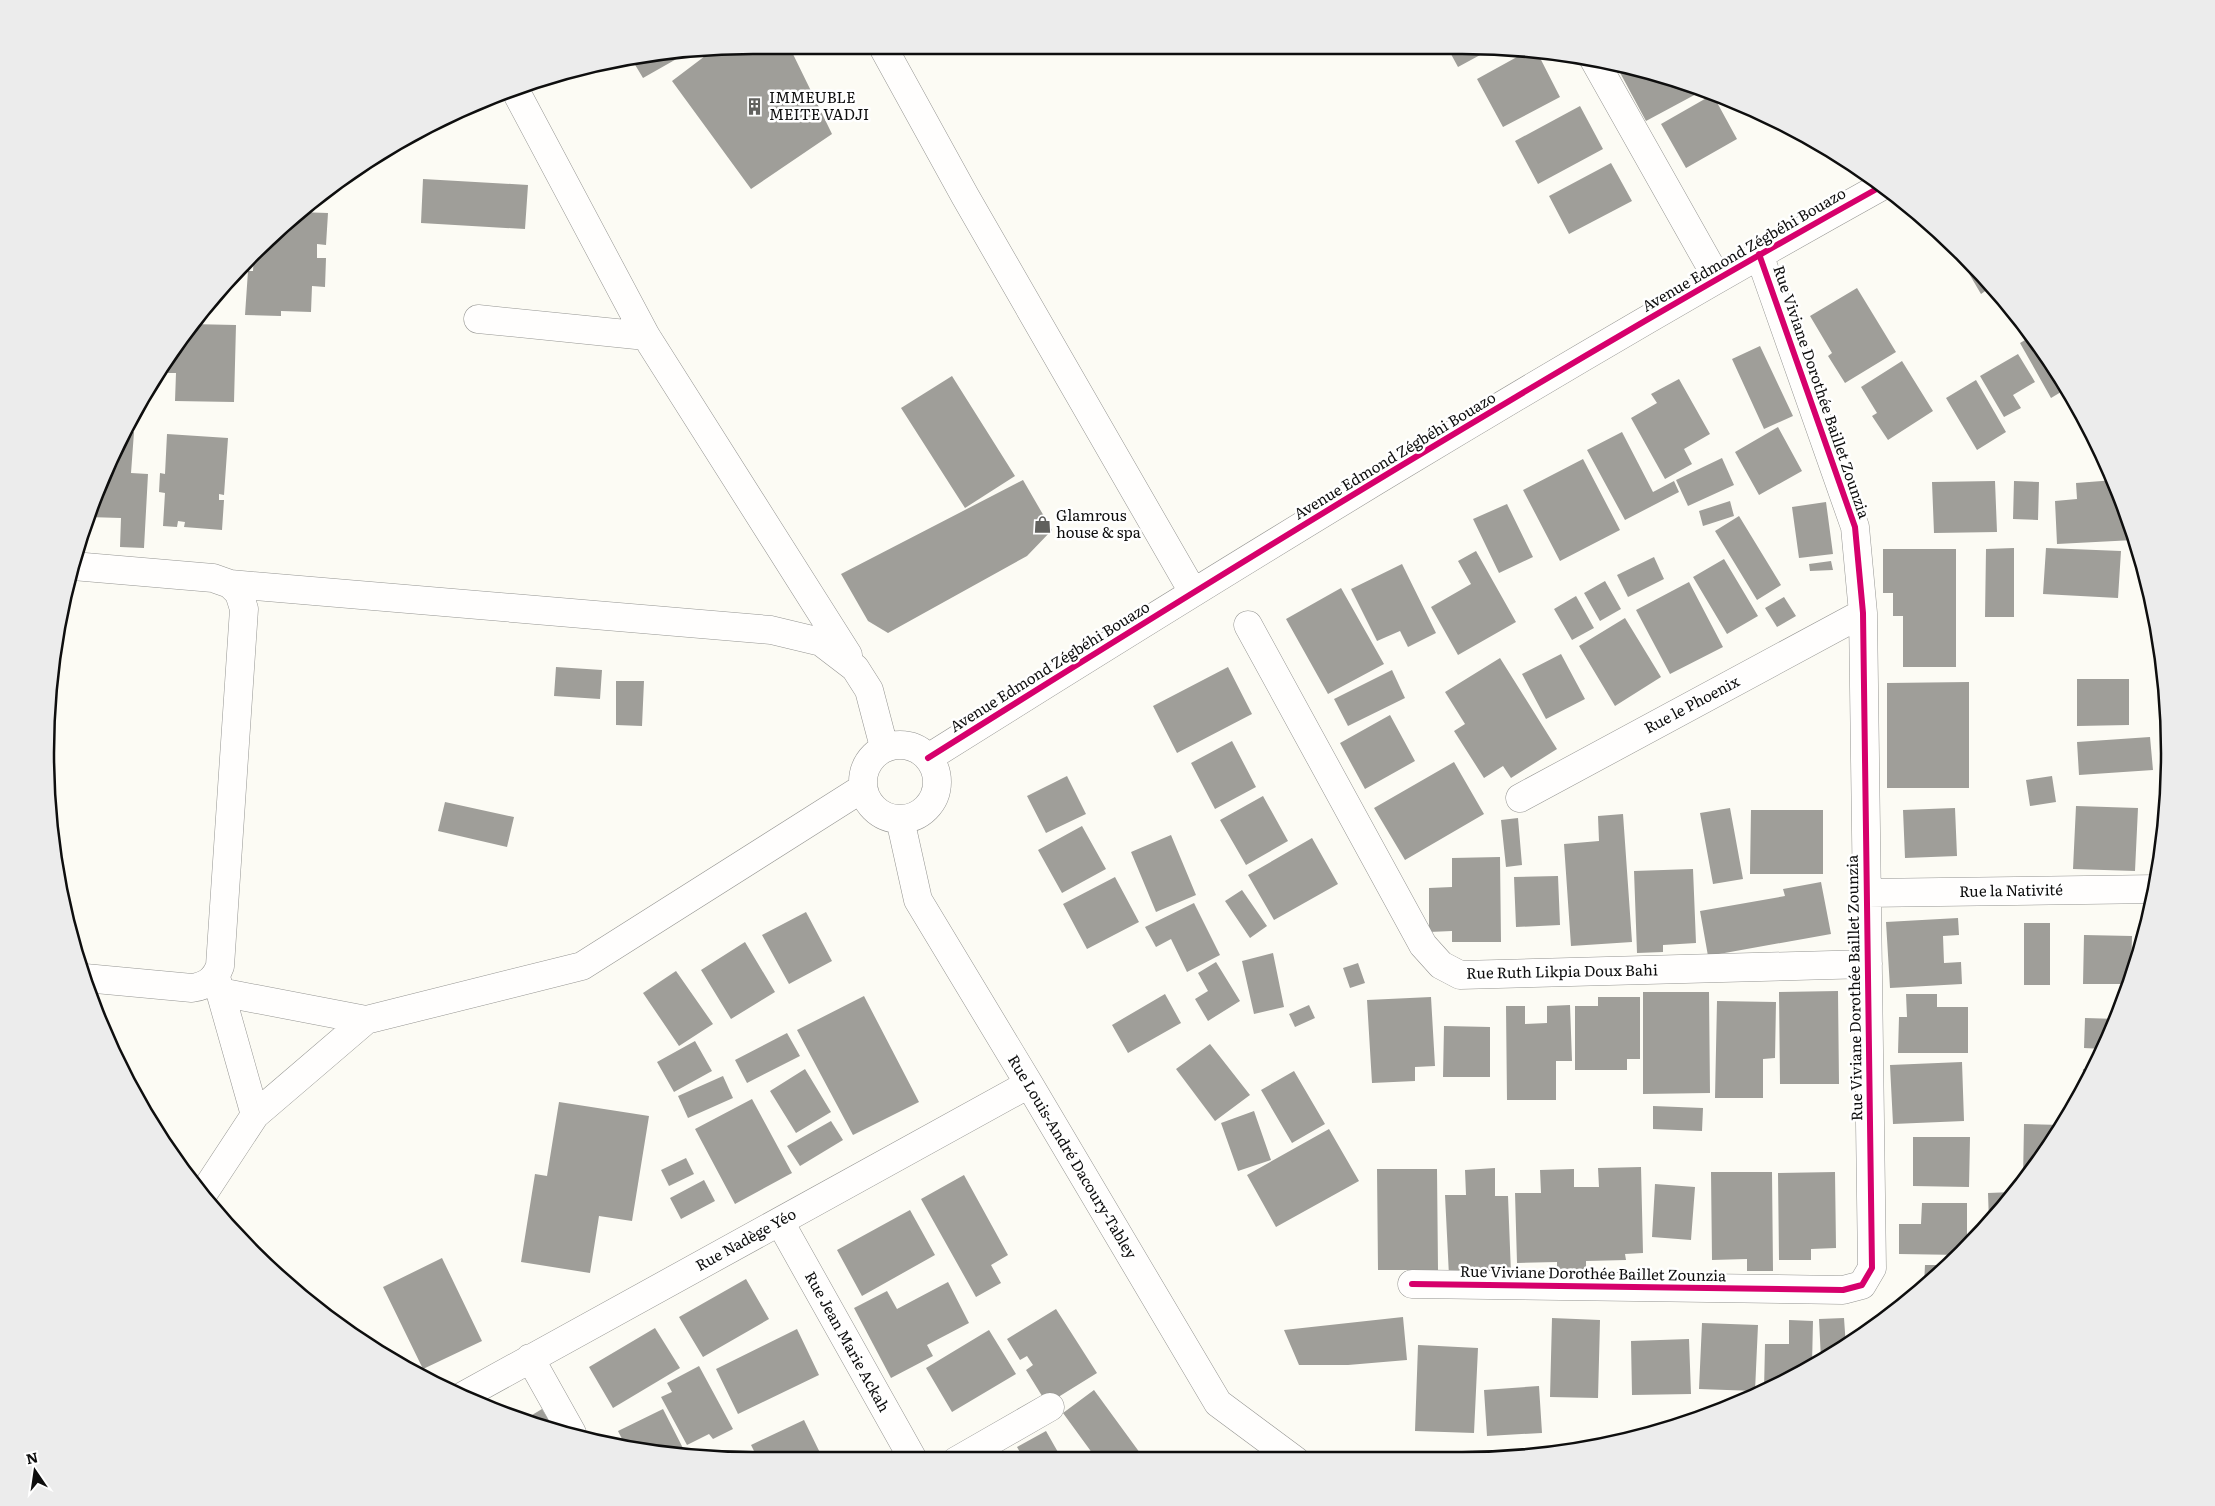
<svg xmlns="http://www.w3.org/2000/svg" width="2215" height="1506" font-family="Literata,serif">
	<style>
		.building { fill: #9f9e99 }
		.lines { fill: none; stroke-linecap: round; stroke-linejoin: round }
		.minor-casing { stroke: #959592; stroke-width: 29 }
		.minor { stroke: #fffefd; stroke-width: 28 }
		.cycleway-casing { stroke: #fff; stroke-width: 9 }
		.cycleway { stroke: #d6006c; stroke-width: 6 }
		.labels { text-anchor: middle; stroke-width: 5; stroke-linejoin: round; paint-order: stroke }
		.poi-label { font-size: 15px; fill: #0e0e0e; stroke: #fff; text-anchor: start }
		.street-label { font-size: 15px; fill: #0e0e0e; stroke: #fff }
		.rim { fill: none; stroke: #0e0e0e; stroke-width: 2.5 }
	</style>
	<rect width="100%" height="100%" fill="#fcfbf4"/>
	<!-- building -->
	<path class="building" d="M1446,45H1462L1493,48L1458,67Z
		M791,50L832,134L751,189L672,81L709,53H695L699,51Z
		M660,51H677L680,57L643,78L631,58Z
		M1528,51L1537,52L1560,97L1503,127L1477,79Z
		M1620,65L1700,92L1646,121L1617,67Z
		M1710,96L1714,97L1737,139L1686,168L1661,124Z
		M1580,106L1603,149L1538,184L1515,141Z
		M1611,163L1632,201L1569,234L1549,196Z
		M423,179L528,185L525,229L421,223Z
		M297,212L328,213L326,245L317,244V258H326L325,287L312,286L311,312L281,311V316L245,315L248,271H253L254,255L286,221Z
		M1956,247L1962,252L1991,287L1981,294L1954,248Z
		M1857,288L1896,352L1845,383L1828,356L1832,353L1810,316Z
		M190,324L236,325L234,402L175,401L176,373H168V367H165Z
		M2032,336L2051,359L2066,389L2051,398L2020,343Z
		M1760,346L1793,416L1764,429L1732,359Z
		M2018,354L2035,382L2013,395L2021,408L2004,417L1980,376Z
		M1902,361L1933,411L1888,440L1872,416L1877,413L1861,387Z
		M952,376L1015,476L965,508L901,408Z
		M1679,379L1710,434L1684,449L1692,464L1665,479L1631,418L1657,403L1651,394Z
		M1976,380L2006,432L1977,450L1946,398Z
		M1778,427L1802,471L1759,495L1735,452Z
		M128,432H134L131,473L148,474L144,548L120,547L121,518L88,517L99,482Z
		M1622,432L1653,492L1674,481L1679,492L1625,520L1587,450Z
		M167,434L228,438L224,495L219,494V500H224L222,530L184,527L185,522L178,521L177,527L163,526L165,493L159,492L160,473L165,474Z
		M1722,458L1734,485L1688,506L1676,480Z
		M1583,459L1620,530L1560,561L1523,490Z
		M1023,480L1052,530L1027,556L888,633L868,621L841,574Z
		M2115,480L2134,540L2057,544L2055,501L2077,499L2076,483Z
		M1995,481L1997,532L1934,533L1932,482Z
		M2014,481L2039,482L2038,520L2013,519Z
		M1730,501L1734,516L1703,526L1699,511Z
		M1826,502L1833,554L1799,558L1792,507Z
		M1507,504L1533,557L1499,573L1473,519Z
		M1739,516L1781,585L1757,600L1715,531Z
		M2014,548V617H1985L1986,549Z
		M2046,548L2121,551L2118,598L2043,594Z
		M1883,549H1956V667H1903V616H1893V593H1883Z
		M1476,551L1516,622L1458,655L1431,607L1471,584L1458,561Z
		M1654,557L1664,579L1628,597L1617,575Z
		M1724,559L1758,616L1727,634L1693,577Z
		M1831,561L1833,570L1810,571L1809,564Z
		M1402,564L1436,633L1408,647L1400,631L1377,641L1351,589Z
		M1605,581L1621,609L1600,621L1584,593Z
		M1689,582L1723,647L1670,674L1636,610Z
		M1341,588L1384,664L1328,694L1286,619Z
		M1576,596L1594,628L1572,640L1554,609Z
		M1784,597L1796,616L1777,627L1765,608Z
		M1625,618L1661,677L1615,706L1579,646Z
		M1561,654L1585,699L1546,719L1522,674Z
		M1500,658L1557,749L1511,778L1503,766L1484,778L1454,731L1465,724L1445,692Z
		M556,667L602,670L600,699L554,696Z
		M1228,667L1252,714L1177,753L1153,706Z
		M1392,670L1405,698L1348,726L1334,699Z
		M2077,679H2129V725L2077,726Z
		M616,681H644L642,726L616,725Z
		M1969,682V788H1887V683Z
		M1390,715L1415,761L1365,789L1340,743Z
		M2150,737L2153,770L2079,775L2077,742Z
		M1232,741L1256,787L1215,809L1191,763Z
		M1454,762L1484,814L1405,860L1374,808Z
		M1067,776L1086,814L1046,833L1027,796Z
		M2052,776L2056,802L2030,806L2026,780Z
		M1263,796L1288,841L1246,865L1220,820Z
		M445,802L514,817L507,847L438,831Z
		M2076,806L2138,808L2135,871L2073,869Z
		M1730,808L1743,879L1713,884L1700,813Z
		M1955,808L1957,856L1905,858L1903,810Z
		M1751,810H1823V874H1750Z
		M1623,814L1632,942L1571,946L1564,844L1599,841L1598,816Z
		M1518,818L1522,865L1506,867L1501,820Z
		M1082,826L1106,869L1062,893L1038,850Z
		M1171,835L1196,895L1156,912L1131,852Z
		M1312,838L1338,884L1274,920L1248,875Z
		M1500,857L1501,942H1452V931L1429,932V888L1452,887V858Z
		M1693,869L1696,943L1663,945V952L1637,953L1634,871Z
		M1558,876L1560,925L1516,927L1514,877Z
		M1115,877L1139,922L1087,949L1063,904Z
		M1821,882L1831,934L1708,956L1700,911L1785,896L1783,889Z
		M1242,890L1267,926L1250,938L1225,901Z
		M1194,903L1220,955L1187,972L1171,939L1156,947L1145,927Z
		M806,912L832,961L789,984L762,935Z
		M1958,918L1959,935L1943,936L1944,963L1961,962L1962,984L1890,988L1886,922Z
		M2024,923H2050V985H2024Z
		M2084,935L2132,936L2131,974L2128,984H2083Z
		M745,942L775,992L731,1019L701,970Z
		M1273,953L1284,1007L1254,1014L1242,961Z
		M1216,962L1240,1001L1208,1021L1195,999L1208,991L1198,973Z
		M1358,963L1365,983L1350,988L1343,968Z
		M676,971L713,1024L679,1046L643,993Z
		M1838,991L1839,1084H1780L1779,992Z
		M1643,992H1709L1710,1093L1643,1094Z
		M1165,994L1181,1023L1128,1053L1112,1025Z
		M1906,994H1937V1007H1968V1053H1898L1899,1017H1907Z
		M864,996L919,1102L853,1135L797,1030Z
		M1431,997L1435,1066L1415,1067V1081L1372,1083L1367,1000Z
		M1598,997H1640V1059H1627V1070H1575V1006H1598Z
		M1717,1001L1776,1002L1775,1058L1763,1059V1098H1715Z
		M1309,1005L1315,1018L1295,1027L1289,1014Z
		M1570,1005L1572,1061H1556V1100H1507L1506,1006H1525V1024L1547,1023V1006Z
		M2085,1018L2118,1019L2103,1049L2084,1048Z
		M1444,1026L1490,1027V1077H1443Z
		M787,1033L800,1056L747,1083L735,1060Z
		M695,1041L712,1071L674,1092L657,1062Z
		M1210,1044L1250,1095L1215,1121L1176,1069Z
		M1962,1062L1964,1121L1893,1124L1890,1065Z
		M805,1069L831,1112L796,1133L770,1091Z
		M2083,1069L2092,1070L2082,1087Z
		M1294,1071L1325,1124L1292,1143L1261,1090Z
		M723,1076L733,1098L688,1118L678,1096Z
		M752,1099L792,1173L735,1204L695,1129Z
		M559,1102L649,1116L632,1221L599,1216L590,1273L521,1262L535,1174L547,1176Z
		M1653,1106L1703,1108L1702,1131L1653,1129Z
		M1254,1111L1271,1160L1238,1171L1221,1123Z
		M831,1121L843,1140L800,1166L787,1146Z
		M2024,1124L2062,1125L2051,1146L2023,1180Z
		M1329,1129L1359,1181L1276,1227L1247,1175Z
		M1913,1137H1970L1969,1187L1913,1186Z
		M686,1158L694,1174L669,1186L661,1170Z
		M1641,1167L1643,1253L1625,1254L1626,1260L1586,1261V1275L1557,1276V1262L1517,1263L1515,1193H1541L1540,1170L1574,1169V1187H1599L1598,1168Z
		M1495,1168V1196H1508L1511,1274L1449,1276L1445,1195H1466L1465,1170Z
		M1377,1169H1437L1438,1270H1378Z
		M1711,1172H1772L1773,1271H1747V1259L1712,1260Z
		M1835,1172L1836,1248L1811,1249V1260H1779L1778,1173Z
		M964,1175L1008,1255L991,1265L1001,1283L976,1297L921,1199Z
		M704,1180L715,1201L681,1219L670,1198Z
		M1655,1184L1695,1187L1691,1240L1652,1237Z
		M2013,1192L1989,1222L1988,1193Z
		M1922,1203H1967V1249L1961,1255L1899,1254V1224H1921Z
		M910,1210L935,1255L862,1296L837,1250Z
		M442,1258L482,1341L423,1369L383,1287Z
		M1925,1265H1949L1924,1285Z
		M746,1279L769,1319L703,1357L679,1317Z
		M948,1282L969,1323L927,1345L933,1356L891,1378L854,1308L887,1291L897,1309Z
		M1056,1309L1097,1373L1047,1404L1026,1370L1033,1365L1027,1356L1020,1360L1007,1339Z
		M1403,1317L1407,1360L1348,1365H1299L1284,1330Z
		M1552,1318L1600,1320L1598,1398L1550,1397Z
		M1844,1318L1846,1347L1821,1360L1819,1319Z
		M1789,1320L1813,1321L1812,1365L1764,1391L1765,1344H1789Z
		M1702,1323L1758,1325L1755,1391L1699,1389Z
		M655,1328L680,1368L613,1408L589,1367Z
		M797,1329L819,1375L738,1414L716,1369Z
		M989,1330L1016,1374L952,1412L926,1368Z
		M1689,1339L1691,1394L1632,1395L1631,1341Z
		M1418,1345L1478,1348L1474,1433L1415,1431Z
		M699,1366L733,1429L713,1439L709,1434L687,1445L661,1397L672,1392L667,1383Z
		M1539,1386L1542,1433L1487,1436L1484,1390Z
		M1094,1390L1140,1453L1129,1461H1098L1063,1413Z
		M542,1409L552,1426L527,1418Z
		M663,1409L686,1454L627,1449L618,1431Z
		M804,1420L824,1461H759L751,1445Z
		M1046,1431L1063,1461H1025L1017,1447Z"/>
	<g class="lines">
		<defs>
			<path id="minor" d="M884,49L965,196L1193,592
				M1593,58L1717,278
				M514,88L646,336L848,655
				M478,319L646,336
				M73,566L213,578L230,584L771,630L821,642L855,668L869,690L884,747
				M1248,625L1423,945L1441,965L1460,975L1868,964
				M863 782a37 37 0 1 1 74 0a37 37 0 1 1-74 0Z
				M928,758C1242,561 1558,366 1882,186
				M1520,798L1863,613
				M900,819L918,900L1029,1084L1218,1403L1296,1461
				M1866,893L2157,889
				M216,977L255,1115
				M85,978L192,988C206,986 215,980 220,966L244,609L239,593L230,584
				M220,992L366,1020
				M205,1191L255,1115L366,1020L582,966L863,788
				M780,1222L914,1461
				M1412,1284L1843,1290L1862,1285L1872,1268L1863,613L1855,527L1759,254
				M530,1358L572,1433
				M463,1396L1029,1084
				M956,1461L1050,1407"/>
		</defs>
		<!-- minor casing -->
		<use href="#minor" class="minor-casing"/>
		<!-- minor -->
		<use href="#minor" class="minor"/>
		<defs>
			<path id="cycleway" d="M928,758C1242,561 1558,366 1882,186
				M1412,1284L1843,1290L1862,1285L1872,1268L1863,613L1855,527L1759,254"/>
		</defs>
		<!-- cycleway casing -->
		<use href="#cycleway" class="cycleway-casing"/>
		<!-- cycleway -->
		<use href="#cycleway" class="cycleway"/>
	</g>
	<!-- icons -->
	<defs>
		<symbol id="building-bare" viewBox="-9 -9 18 18"><path d="M-4-6H4V6H1V3H-1V6H-4ZM-2.5-4.3h1.7v1.8h-1.7ZM.8-4.3h1.7v1.8H.8ZM-2.5-1h1.7V.8h-1.7ZM.8-1h1.7V.8H.8Z" fill="#61615e" stroke="#fff" stroke-width="2.5" paint-order="stroke"/></symbol>
		<symbol id="shop-bare" viewBox="-9 -9 18 18"><path d="M-5-2.5h2.3a2.7 3.5 0 0 1 5.4 0H5L5.5 6h-11ZM-1.5-2.5h3a1.5 2.3 0 0 0-3 0Z" fill="#61615e" stroke="#fff" stroke-width="2.5" paint-order="stroke"/></symbol>
	</defs>
	<g fill-rule="evenodd">
		<use href="#building-bare" x="742" y="94" width="25" height="25"/>
		<use href="#shop-bare" x="1030" y="512" width="25" height="25"/>
	</g>
	<g class="labels">
		<!-- poi labels -->
		<g class="poi-label">
			<text x="769" y="103">IMMEUBLE<tspan x="769" dy="17">MEITE VADJI</tspan></text>
			<text x="1056" y="521">Glamrous<tspan x="1056" dy="17">house &amp; spa</tspan></text>
		</g>
		<!-- street labels -->
		<g class="street-label">
			<text transform="translate(1744 250) rotate(-30)" y="5">Avenue Edmond Zégbéhi Bouazo</text>
			<text transform="translate(1821 392) rotate(71)" y="5">Rue Viviane Dorothée Baillet Zounzia</text>
			<text transform="translate(1395 456) rotate(-31)" y="5">Avenue Edmond Zégbéhi Bouazo</text>
			<text transform="translate(1050 667) rotate(-32)" y="5">Avenue Edmond Zégbéhi Bouazo</text>
			<text transform="translate(1692 705) rotate(-28)" y="5">Rue le Phoenix</text>
			<text transform="translate(2011 891) rotate(-1)" y="5">Rue la Nativité</text>
			<text transform="translate(1562 972) rotate(-1)" y="5">Rue Ruth Likpia Doux Bahi</text>
			<text transform="translate(1855 988) rotate(-91)" y="5">Rue Viviane Dorothée Baillet Zounzia</text>
			<text transform="translate(1072 1157) rotate(59)" y="5">Rue Louis-André Dacoury-Tabley</text>
			<text transform="translate(746 1240) rotate(-29)" y="5">Rue Nadège Yéo</text>
			<text transform="translate(1593 1274) rotate(1)" y="5">Rue Viviane Dorothée Baillet Zounzia</text>
			<text transform="translate(847 1342) rotate(61)" y="5">Rue Jean Marie Ackah</text>
		</g>
	</g>
	<!-- crop -->
	<path d="M0 0H2215V1506H0ZM753 54H1462A699 699 0 0 1 2161 753V753A699 699 0 0 1 1462 1452H753A699 699 0 0 1 54 753V753A699 699 0 0 1 753 54Z" fill="#ececec" fill-rule="evenodd"/>
	<path class="rim" d="M753 54H1462A699 699 0 0 1 2161 753V753A699 699 0 0 1 1462 1452H753A699 699 0 0 1 54 753V753A699 699 0 0 1 753 54Z"/>
	<!-- north arrow -->
	<g transform="translate(35 1471) rotate(347)" stroke="#ffffff" stroke-width="4" paint-order="stroke">
	<path d="M0-4L9 19L0 12L-9 19Z" fill="#0e0e0e"/>
	<text y="-8" font-size="14" font-weight="bold" text-anchor="middle" fill="#0e0e0e">N</text>
	</g>
</svg>
